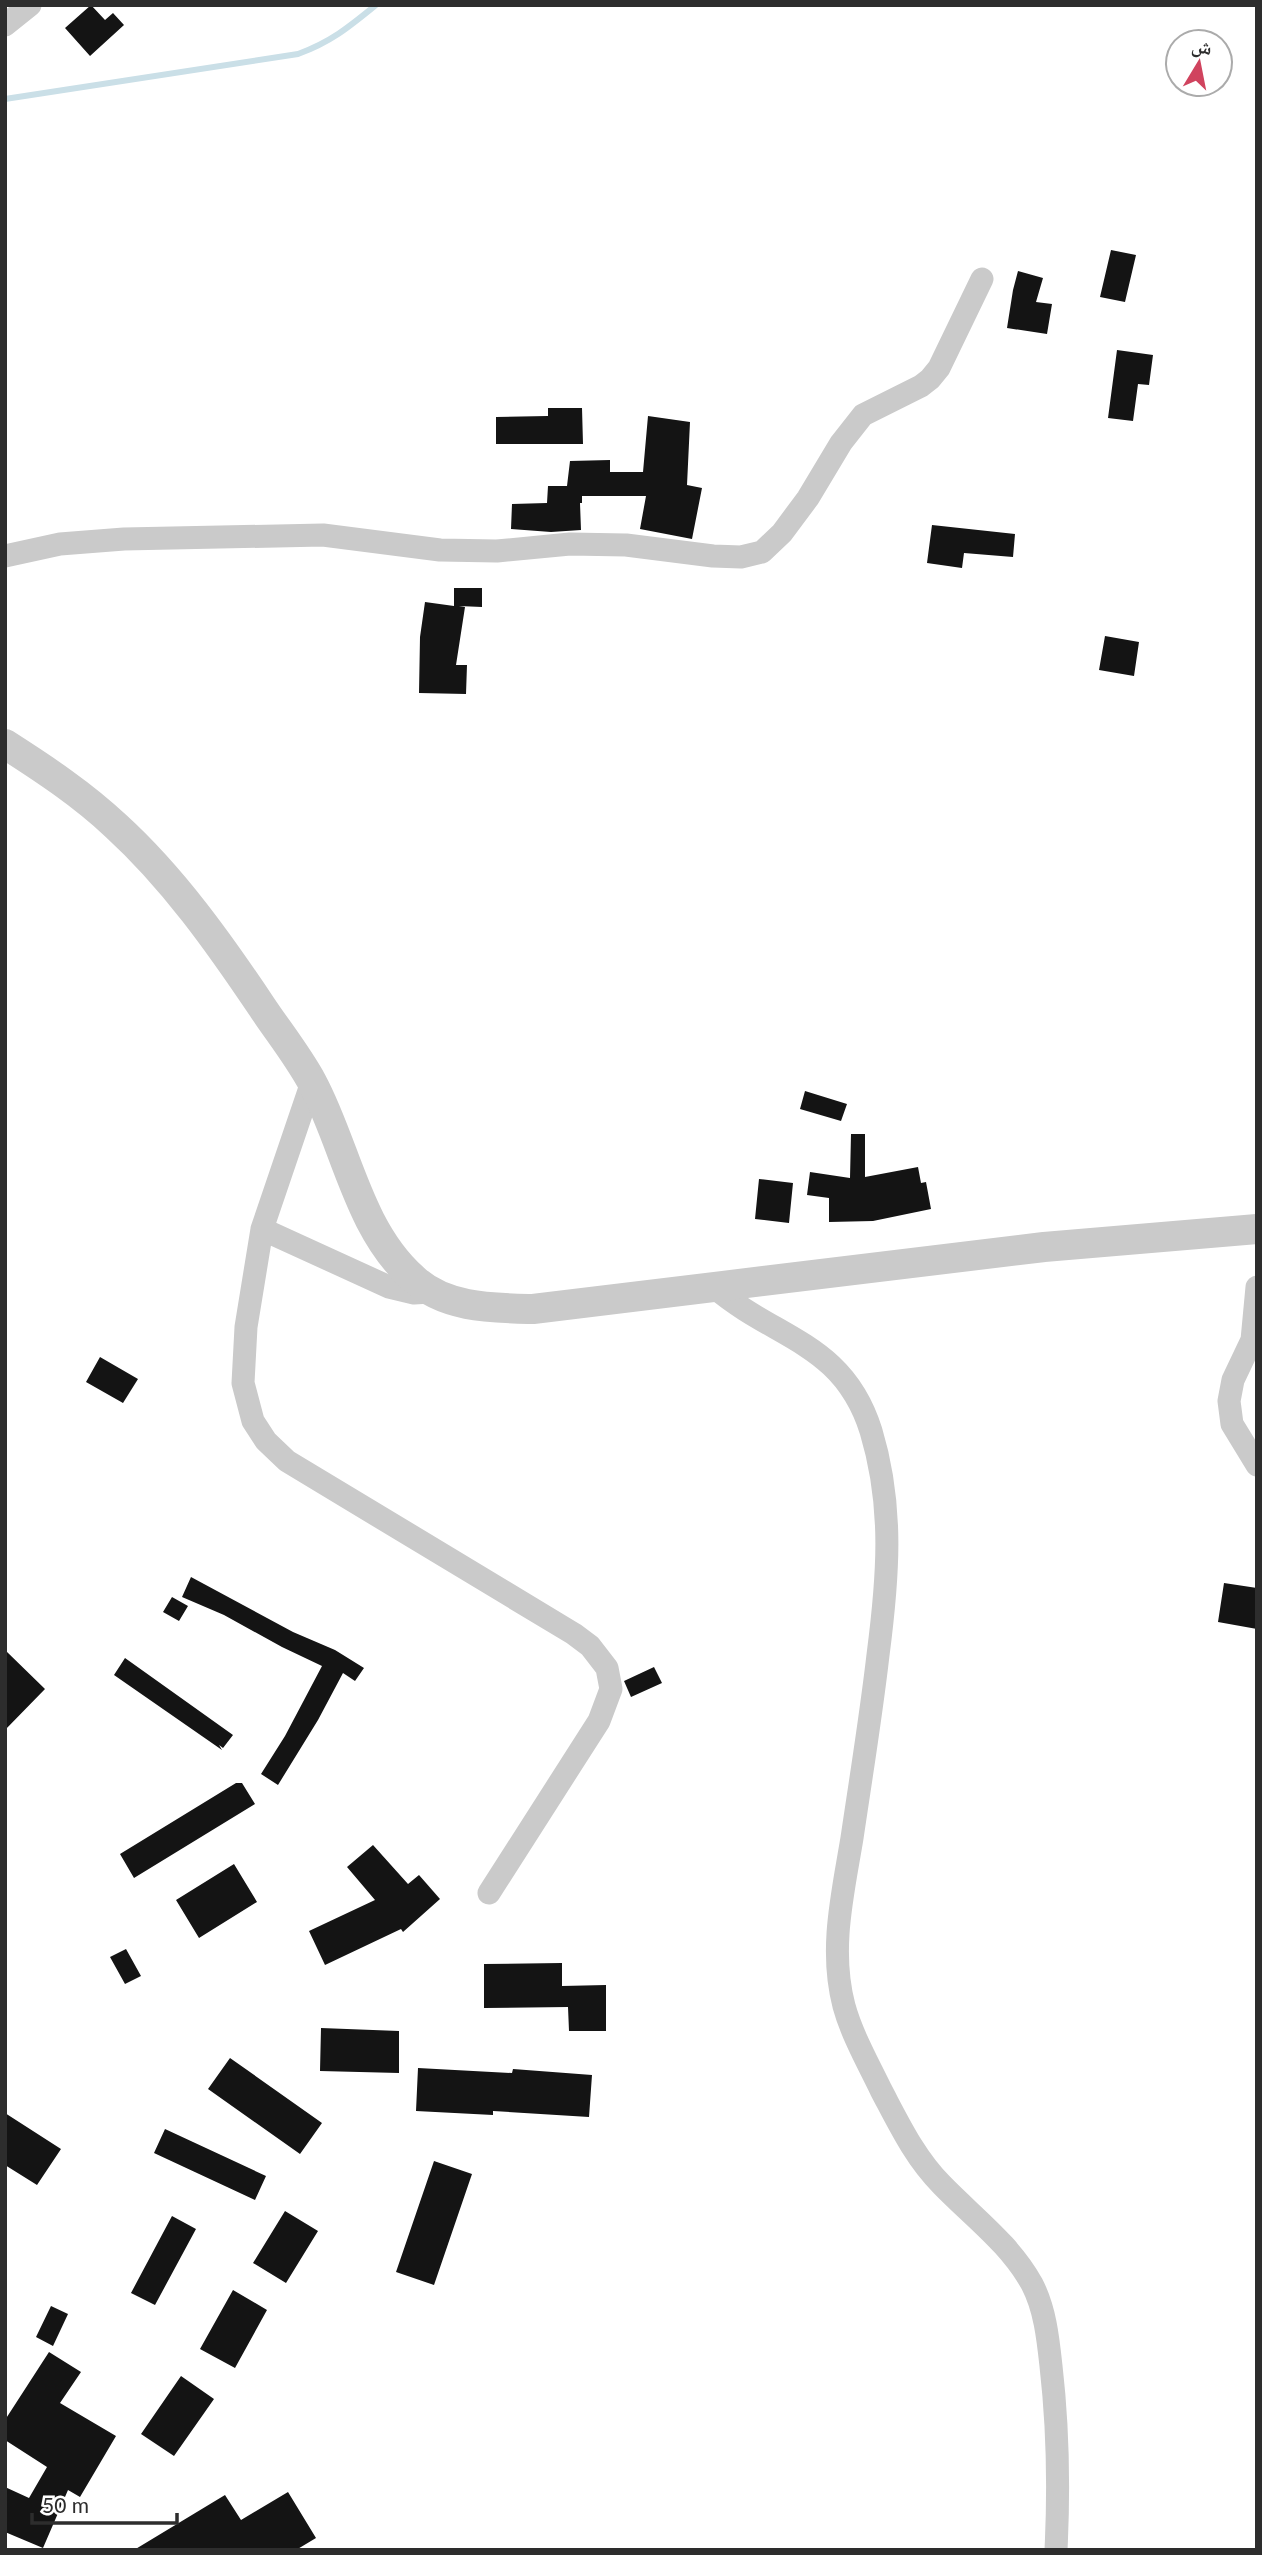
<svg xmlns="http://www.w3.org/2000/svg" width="1262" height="2555" font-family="Lato,'Noto Naskh Arabic',sans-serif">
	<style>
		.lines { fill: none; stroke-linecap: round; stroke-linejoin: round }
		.stream { stroke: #cadfe7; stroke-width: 6 }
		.building { fill: #141414 }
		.minor { stroke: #cacaca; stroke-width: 23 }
		.tertiary { stroke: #cacaca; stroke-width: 30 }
	</style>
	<rect width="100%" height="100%" fill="#fff"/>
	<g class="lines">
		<!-- stream -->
		<path class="stream" d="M5,99L298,54C331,42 349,27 376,5"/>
	</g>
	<!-- building -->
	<path class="building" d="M91,5L105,20L113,13L124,25L90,56L65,28Z
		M1111,250L1136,255L1125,302L1100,297Z
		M1018,271L1043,278L1036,302L1052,304L1047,334L1007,328L1013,290Z
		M1117,350L1153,355L1149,385L1138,384L1133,421L1108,418Z
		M548,408H582L583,444H496V417L548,416Z
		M648,416L690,422L687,485L702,488L692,539L640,529L646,496H582V503H580L581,530L551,532L511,529L512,504L547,503L548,486H567L570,461L610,460V472H643Z
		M932,525L1015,534L1013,557L964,553L962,568L927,563Z
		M454,588H482V607L459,606L465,607L456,665H467L466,694L419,693L420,637L425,602L454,606Z
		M1105,636L1139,642L1134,676L1099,670Z
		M805,1091L847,1104L841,1121L800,1109Z
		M851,1134H865V1177L918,1167L921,1183L926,1182L931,1209L873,1221L829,1222V1198L807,1195L810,1172L850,1178Z
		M759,1179L793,1183L789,1223L755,1219Z
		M100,1357L138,1379L123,1403L86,1382Z
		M191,1577L293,1632L335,1650L364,1668L355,1681L343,1673L318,1720L278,1785L261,1774L285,1736L322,1666L282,1647L224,1615L182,1597Z
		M1224,1583L1257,1588V1629L1218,1622Z
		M172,1597L188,1606L179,1621L163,1612Z
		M5,1650L45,1689L5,1730Z
		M125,1658L233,1735L223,1748L219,1745L222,1750L114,1675Z
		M654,1667L662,1683L631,1697L624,1681Z
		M236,1783H242L255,1804L134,1878L120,1854Z
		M373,1845L408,1884L419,1875L440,1899L403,1932L401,1929L325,1965L309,1931L375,1900L347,1867Z
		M234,1864L257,1902L199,1938L176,1900Z
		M126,1949L141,1976L125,1984L110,1957Z
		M562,1963V1986L606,1985V2031H569L568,2007L484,2008V1964Z
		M321,2028L399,2031V2073L320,2071Z
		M230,2058L322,2123L300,2154L208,2089Z
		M418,2068L512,2073L513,2069L592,2075L589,2117L493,2111V2115L416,2111Z
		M5,2113L61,2149L37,2185L5,2165Z
		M165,2129L266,2176L255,2200L154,2153Z
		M434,2161L472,2174L434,2285L396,2272Z
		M285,2211L318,2231L286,2283L253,2263Z
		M172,2216L196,2229L155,2305L131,2293Z
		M233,2290L267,2310L235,2368L200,2349Z
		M51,2306L68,2314L53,2346L36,2337Z
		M49,2352L81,2372L60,2403L116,2436L80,2497L68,2490L43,2548L5,2532V2487L29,2498L47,2467L5,2440V2420Z
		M181,2376L214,2399L174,2456L141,2434Z
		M288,2492L316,2538L296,2550H134L225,2495L241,2520Z"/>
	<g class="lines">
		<!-- minor -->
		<path class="minor" d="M5,25L30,5
			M5,556L60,544L124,539L323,535L440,550L497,551L570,544L626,545L713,556L741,557L762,552L782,533L808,498L841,443L863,415L921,386L930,379L939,368L982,279
			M312,1082L262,1229L246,1327L243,1383L253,1421L266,1441L287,1461L574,1634L590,1646L607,1668L611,1689L599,1721L489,1893
			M262,1229L389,1287L414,1293L430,1292
			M714,1287C776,1340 843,1342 871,1431C894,1507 888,1578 878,1655C871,1716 861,1777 852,1838C843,1893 829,1949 844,2006C852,2035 868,2063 881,2090C899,2124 915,2158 942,2185C973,2217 1010,2244 1032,2284C1045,2309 1048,2338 1051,2366C1058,2427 1059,2489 1056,2550
			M1257,1287L1252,1340L1233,1380L1229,1401L1232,1424L1257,1465"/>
		<!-- tertiary -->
		<path class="tertiary" d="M5,744C44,769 82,794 116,826C173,878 219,943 262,1007C278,1031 298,1056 312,1082C346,1145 357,1228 413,1278C444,1308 492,1308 533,1309L1044,1247L1257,1229"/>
	</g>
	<!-- border -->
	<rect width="1262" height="2555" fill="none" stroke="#2d2d2d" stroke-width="14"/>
	<!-- north arrow -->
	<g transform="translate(1199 63) rotate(10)"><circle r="33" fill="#ffffff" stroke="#ababab" stroke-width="2"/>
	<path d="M0-5L12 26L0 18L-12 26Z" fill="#d0435e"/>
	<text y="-10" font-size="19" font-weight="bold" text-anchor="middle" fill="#2d2d2d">ش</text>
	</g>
	<!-- scale -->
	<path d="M32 2513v10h145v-10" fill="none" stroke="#2d2d2d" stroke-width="3.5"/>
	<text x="42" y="2513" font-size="21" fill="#2d2d2d" stroke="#ffffff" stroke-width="5" paint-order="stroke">50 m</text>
</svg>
